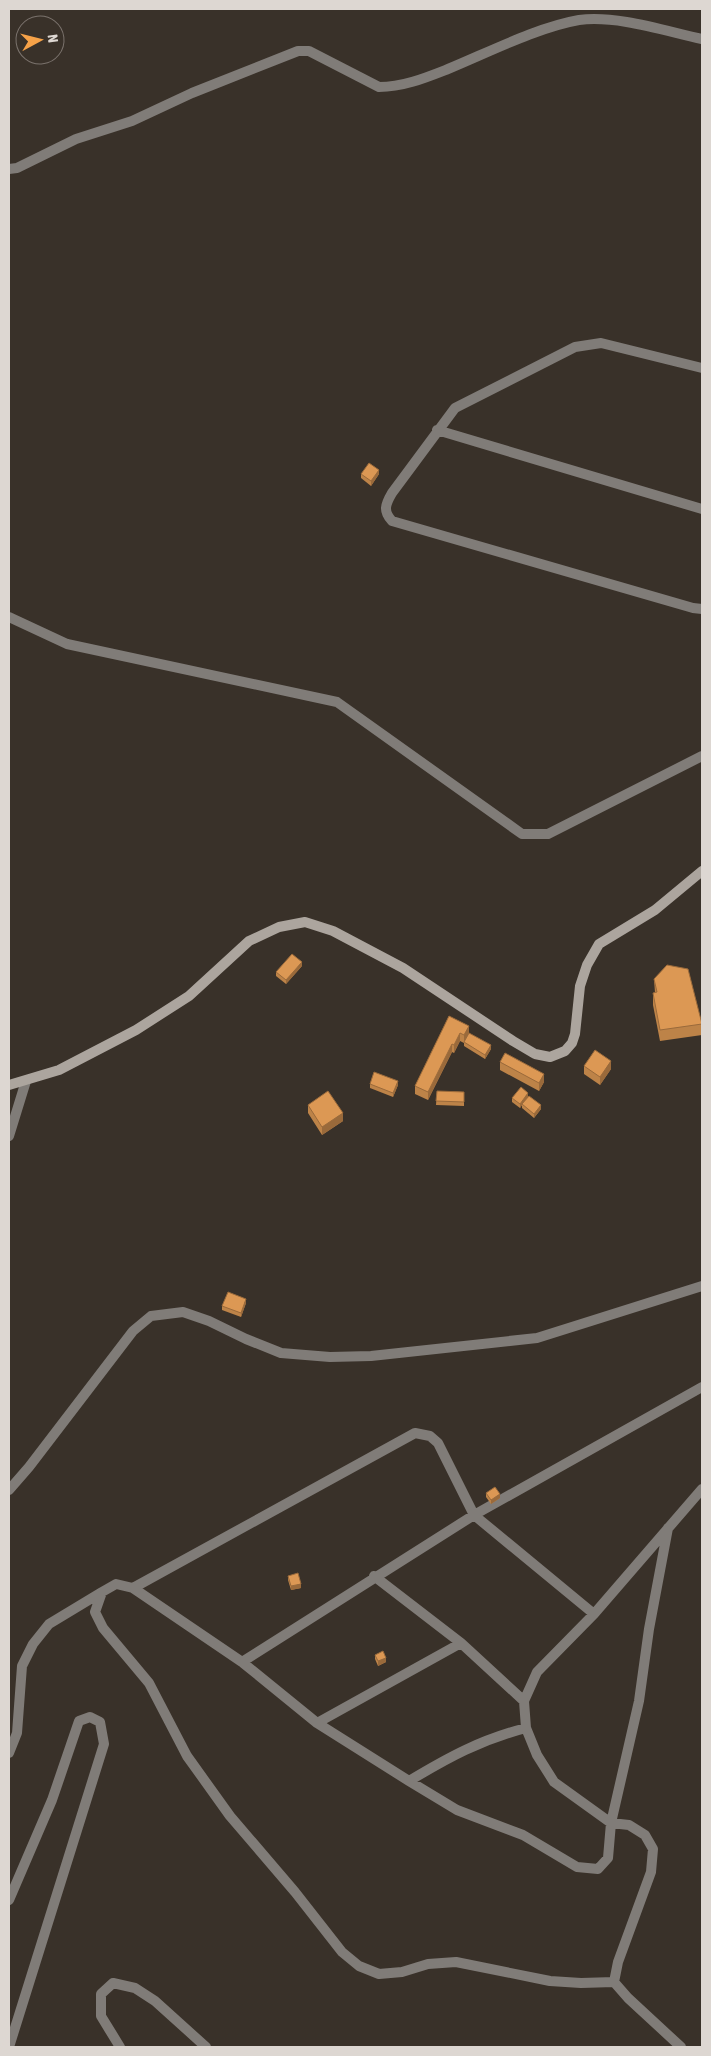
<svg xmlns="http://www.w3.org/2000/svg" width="711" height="2056" font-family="'Asap Condensed',sans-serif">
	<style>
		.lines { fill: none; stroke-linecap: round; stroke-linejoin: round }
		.minor { stroke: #807c78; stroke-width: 10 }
		.secondary { stroke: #aca59e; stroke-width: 10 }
		.wall { fill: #bd8348 }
		.shaded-wall { fill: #9a6a3b }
		.building { fill: #dc9854; stroke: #9a6a3b }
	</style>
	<rect width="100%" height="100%" fill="#393129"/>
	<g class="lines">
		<!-- minor -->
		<path class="minor" d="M9,169L17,168L76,139L132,121L192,93L298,51H309L379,87C403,87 425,78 448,69C487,53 538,27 579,20C617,15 665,31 702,39
			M702,368L601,343L575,347L455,408L392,493C385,505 383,511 392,521L693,608L702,609
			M437,430L702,509
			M9,617L67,644L337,702L522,834H548L702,756
			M9,1136L26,1081
			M9,1490L29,1467L133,1331L151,1316L183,1312L209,1321L246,1339L281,1353L330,1357L371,1356L537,1338L702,1286
			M374,1576L461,1643L524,1701
			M133,1588L415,1433L430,1436L438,1443L474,1515L594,1614
			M242,1662L474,1515L702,1387
			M317,1723L461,1643
			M9,1753L17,1733L22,1666L33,1644L49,1624L102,1592
			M409,1781C449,1757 480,1740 526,1728
			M9,1900L52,1800L79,1721L90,1717L100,1722L104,1744L9,2047
			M614,1982L581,1983L550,1981L456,1962L428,1964L402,1972L379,1974L359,1966L342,1952L295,1892L230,1816L187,1756L149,1683L103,1628L95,1612L102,1592L116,1584L133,1588L242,1662L317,1723L409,1781L457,1810L523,1835L577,1867L598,1869L608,1858L611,1823L639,1701L649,1629L668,1528
			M120,2047L101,2016V1994L113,1983L135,1988L155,2001L206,2047
			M681,2047L628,1998L614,1982L618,1962L651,1872L653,1849L645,1835L629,1825L611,1823L554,1782L537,1755L526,1728L524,1701L537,1672L594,1614L702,1489"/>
		<!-- secondary -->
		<path class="secondary" d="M9,1085L59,1070L136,1030L189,996L249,941L279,927L305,922L333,931L403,968L513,1041L535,1054L550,1057L565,1051L572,1043L575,1034L580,986L587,965L599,944L655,910L702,871"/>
	</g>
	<!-- wall -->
	<path class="wall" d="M361,474H379L371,486L361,478Z
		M302,966L286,984L276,976V972Z
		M654,979L702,1023V1035L660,1041L653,1005V993H655Z
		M449,1016L469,1034L491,1049L485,1059L464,1046V1043L460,1041L454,1053L452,1052L428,1100L415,1094V1086Z
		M500,1062L544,1082L539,1091L500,1070Z
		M584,1066L611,1069L600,1085L584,1074Z
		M370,1084L398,1085L393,1097L370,1088Z
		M437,1091L464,1092V1106L436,1105Z
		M528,1096L541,1109L534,1118L522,1108V1105L520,1108L512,1102V1098Z
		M308,1105L343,1121L322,1135L308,1113Z
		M246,1303L241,1317L222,1310V1306Z
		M486,1493L500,1498L491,1504L486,1497Z
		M288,1576L301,1588L291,1590L288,1580Z
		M375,1655L386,1662L378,1666L375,1659Z"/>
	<!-- shaded-wall -->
	<path class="shaded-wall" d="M379,470V474L371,486V481Z
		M302,962V966L286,984V980Z
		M469,1026V1034L464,1043V1035Z
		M460,1033V1041L454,1053V1045Z
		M452,1044V1052L428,1100V1092Z
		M491,1045V1049L485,1059V1055Z
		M611,1061V1069L600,1085V1077Z
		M544,1074V1082L539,1091V1083Z
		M398,1081V1085L393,1097V1093Z
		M528,1093V1097L520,1108V1104Z
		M541,1105V1109L534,1118V1114Z
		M343,1113V1121L322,1135V1127Z
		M246,1299V1303L241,1317V1313Z
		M500,1494V1498L491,1504V1500Z
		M301,1584V1588L291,1590V1586Z
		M386,1658V1662L378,1666V1661Z"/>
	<!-- building -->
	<path class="building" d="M369,463L379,470L371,481L361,474Z
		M292,954L302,962L286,980L276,972Z
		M667,965L688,969L702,1024L660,1030L653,993L657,992L654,979Z
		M449,1016L469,1026L464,1035L460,1033L454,1045L452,1044L428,1092L415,1086Z
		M469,1033L491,1045L485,1055L464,1042Z
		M595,1050L611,1061L600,1077L584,1066Z
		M505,1053L544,1074L539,1083L500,1062Z
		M374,1072L398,1081L393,1093L370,1084Z
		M521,1087L528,1093L520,1104L512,1098Z
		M328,1091L343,1113L322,1127L308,1105Z
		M437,1091L464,1092V1102L436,1101Z
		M529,1096L541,1105L534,1114L522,1104Z
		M228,1292L246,1299L241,1313L222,1306Z
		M495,1487L500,1494L491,1500L486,1493Z
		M298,1573L301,1584L291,1586L288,1576Z
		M383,1651L386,1658L378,1661L375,1655Z"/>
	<!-- border -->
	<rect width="711" height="2056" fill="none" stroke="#ddd7d2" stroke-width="20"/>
	<!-- north arrow -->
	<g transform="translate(40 40) rotate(83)"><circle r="24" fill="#393129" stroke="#7b736d"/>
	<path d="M0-4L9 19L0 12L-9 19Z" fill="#f6a248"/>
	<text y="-8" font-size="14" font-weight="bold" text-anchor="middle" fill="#ddd7d2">N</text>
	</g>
</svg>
